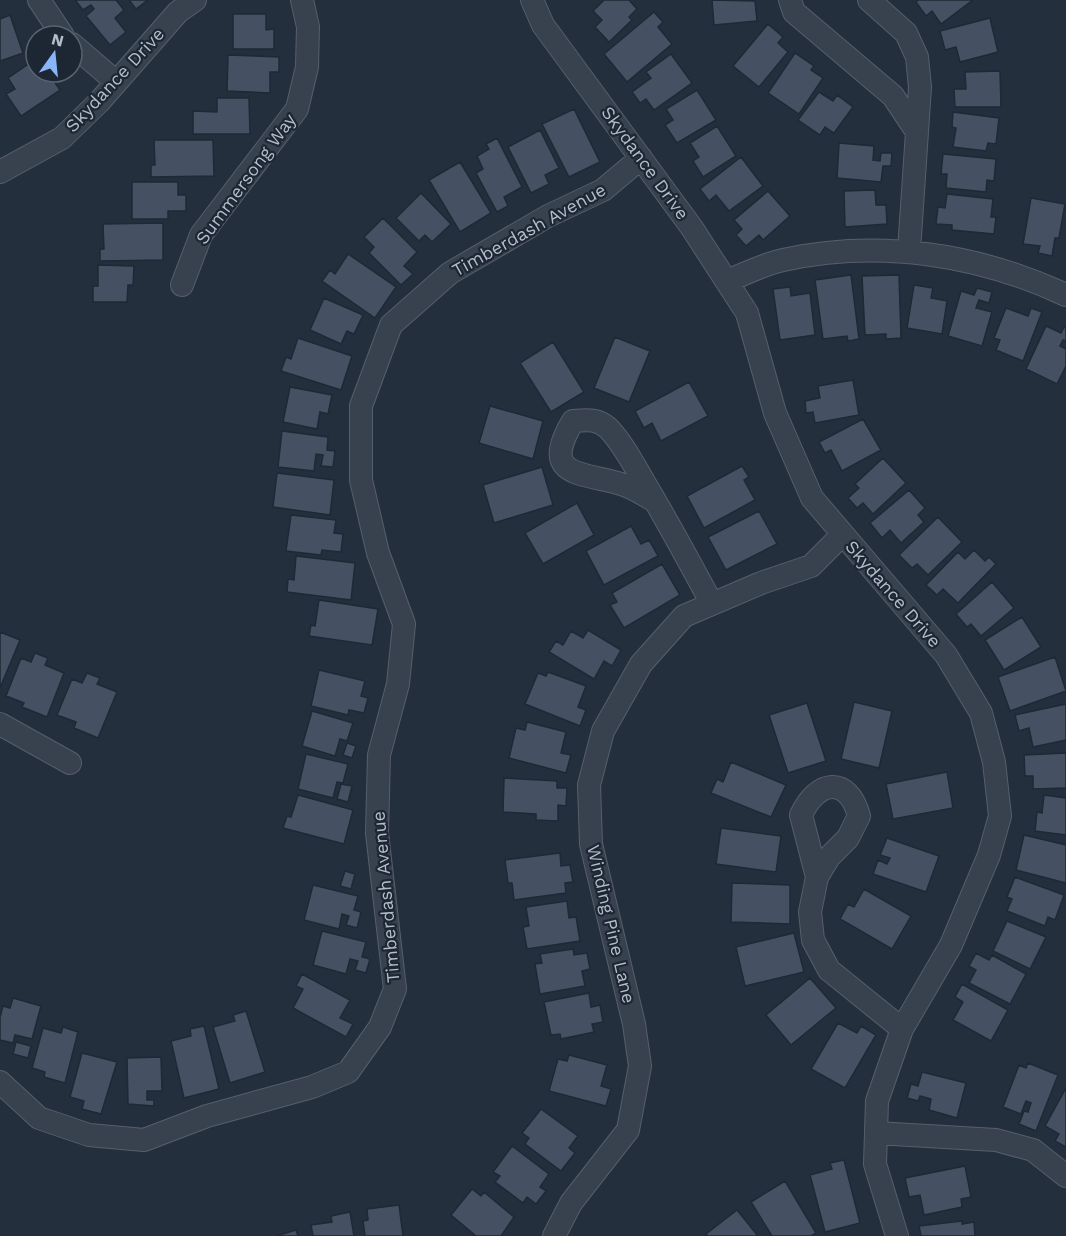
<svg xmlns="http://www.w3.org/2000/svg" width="1066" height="1236" font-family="'Work Sans',sans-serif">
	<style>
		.building { fill: #455162; stroke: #1f2835; stroke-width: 1.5 }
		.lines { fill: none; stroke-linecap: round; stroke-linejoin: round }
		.minor-casing { stroke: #565f6c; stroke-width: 24 }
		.minor { stroke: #38414e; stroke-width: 22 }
		.labels { text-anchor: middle; stroke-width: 4.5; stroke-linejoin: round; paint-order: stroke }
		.street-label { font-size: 18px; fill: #b4bcc9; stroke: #1d2633 }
	</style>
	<rect width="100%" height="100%" fill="#242f3e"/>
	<!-- building -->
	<path class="building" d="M75,0H116L124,10L115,18L126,32L110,45L86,16L94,9L91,5L83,10Z
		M129,0H148L136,9Z
		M604,0H629L637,9L629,17L632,20L609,42L595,27L602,20L593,11Z
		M712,0L755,1L757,21L714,25Z
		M918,0H973L941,24L932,11L926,16L916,2Z
		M654,12L663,22L658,27L672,44L627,82L604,54Z
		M233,14H266V30L274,29V49H233Z
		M10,15L23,53L0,61V19Z
		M990,18L998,52L960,62L956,47L945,50L940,31Z
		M768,24L783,37L778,43L788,52L759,87L733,66Z
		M795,53L814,66L811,70L823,78L799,114L768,93Z
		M671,54L692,83L654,110L646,99L640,103L632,92L651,78L646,72Z
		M228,55L279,57V72H270V93L227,91Z
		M36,59V72H48L60,90L21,116L6,94L15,89L8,78Z
		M1000,71L1001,107H955L954,89H966L965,72Z
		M697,90L716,120L677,143L665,125L673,120L666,109Z
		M819,92L833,101L837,95L853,107L834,133L825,127L820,135L798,120Z
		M217,98H249L250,134H193V111L217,112Z
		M574,109L600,162L569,177L542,124Z
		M953,112L999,118L996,144L988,143L986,151L953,147L956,128L952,127Z
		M717,126L736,156L703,177L693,161L699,157L690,143Z
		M540,130L559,168L545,175L549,184L531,193L508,147Z
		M497,138L522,187L504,197L508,206L497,212L476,173L483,169L477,156L489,149L486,144Z
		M154,140H213L214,176L151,177V165H155Z
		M839,143L874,146L873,160L880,161L881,153H892L891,166H883L881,182L837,178Z
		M943,154L996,159L994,181L987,180L986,192L946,188L947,174H941Z
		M741,157L763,186L729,211L716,195L709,201L700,189Z
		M460,162L491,213L460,232L429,180Z
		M132,182H178V195H186V211H168V219H132Z
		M875,190L876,205H886L887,224L845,227L844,191Z
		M768,191L790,216L763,240L759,235L746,246L736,235L742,229L734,220Z
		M421,193L451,224L432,242L425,235L419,241L396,218Z
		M947,194L993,199L991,217H996L994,234L952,230V225L936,224L938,207L945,208Z
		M1031,198L1065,204L1059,238H1055L1052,256L1038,253L1040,246L1023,244Z
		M383,218L417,252L404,266L413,274L401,285L369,253L374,247L364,237Z
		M163,223V260L100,261V249H104L103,224Z
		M348,254L396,287L375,318L322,281L330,270L335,274Z
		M98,265L134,266L133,285H128L127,302H93V286H98Z
		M851,275L859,339L848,341L847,336L823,339L815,280Z
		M899,275L901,338L886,339V334L865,335L862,276Z
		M914,285L933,288L931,298L947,301L942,334L907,328Z
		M790,287L791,296L810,293L815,335L780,340L773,289Z
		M977,288L992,292L989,303L979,300L976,308L992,312L982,346L948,336L961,291L974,295Z
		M324,298L363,315L354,334L347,331L341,344L310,330Z
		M1006,308L1028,316L1031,308L1042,312L1023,361L996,350L1000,340L994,338Z
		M1046,326L1061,333L1064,327L1066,328V341L1063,340L1060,346L1066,349V366L1057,384L1026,369Z
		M615,337L650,351L629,402L594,388Z
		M298,338L352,356L341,390L281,371L286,357L291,359Z
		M553,342L584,392L551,412L520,363Z
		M853,380L859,415L815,423L813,412L806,413L805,401L820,398L818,386Z
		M689,382L708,416L661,441L652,423L644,428L635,411Z
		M290,387L332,395L328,414L320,412L317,429L283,422Z
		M490,406L543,421L533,459L479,443Z
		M863,419L881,450L842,471L831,450L825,453L819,442Z
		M282,431L328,437L327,450L335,451L333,467L321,466L323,455L316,454L314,471L278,467Z
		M883,458L906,483L873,514L863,503L857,508L848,498L859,488L855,484Z
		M742,466L749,477L744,480L755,500L704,528L687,496Z
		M542,467L553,505L494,523L483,485Z
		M277,473L334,480L330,515L273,507Z
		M909,490L925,508L918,515L924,522L901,543L890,530L882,538L870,523Z
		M577,503L594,535L543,564L525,533Z
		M759,511L777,544L726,570L708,537Z
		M291,515L336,520L334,533L343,534L341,552L322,550L321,555L286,551Z
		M938,517L962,542L928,575L917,564L912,568L899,555Z
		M631,526L641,544L649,540L658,556L604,585L586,551Z
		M974,550L985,561L989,557L996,564L958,603L943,589L937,595L926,585L958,552L965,559Z
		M296,556L355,563L351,600L287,592L288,579L294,580Z
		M662,564L680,595L624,628L610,605L617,602L612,593Z
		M992,582L1014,608L981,636L971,624L967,627L956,614Z
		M319,600L378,609L372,645L309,636L311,625L315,626Z
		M1022,617L1041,647L1004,670L985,640Z
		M588,630L621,650L612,666L604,661L594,679L549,652L556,641L563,645L571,631L583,638Z
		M0,632L20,640L0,688Z
		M35,653L48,658L45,665L64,673L47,717L22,707L24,703L6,696L21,658L31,662Z
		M1055,657L1066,691L1010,711L998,677Z
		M319,670L365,681L361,696L368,698L364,713L349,710L348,715L311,706Z
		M548,672L586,686L578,707L586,710L580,726L525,704L538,673L546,676Z
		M87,673L100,678L97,684L117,692L98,738L74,728L76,722L57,715L72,679L82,683Z
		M854,702L892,711L879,768L841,759Z
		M807,703L826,761L788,773L769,715Z
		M1066,704V740L1033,747L1029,728L1019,731L1015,715Z
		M312,711L353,723L347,741L340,739L335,756L302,746Z
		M527,722L566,732L561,753L571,755L566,773L509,758L516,728L525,730Z
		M347,743L356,746L352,758L343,755Z
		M1066,753V788L1033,789V776H1025L1024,755Z
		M306,754L348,764L343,783L337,782L333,798L298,789Z
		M731,762L786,785L771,817L711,793L717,779L723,782Z
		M947,772L953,808L893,819L886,784Z
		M504,778L557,781V788H567L566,806L558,805V821L536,820V814L503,812Z
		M341,784L352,786L348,802L337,799Z
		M298,795L353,810L344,844L283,828L287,816L291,817Z
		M1044,795L1066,798V835L1035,831L1037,812L1042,813Z
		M721,828L781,836L776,872L716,864Z
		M1024,835L1066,845V883L1016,870Z
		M887,838L939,856L926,892L873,874L878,860L887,864L890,858L880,855Z
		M560,853L561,866L570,865L573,882L565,883L566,893L514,900L512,883H508L505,860Z
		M345,871L355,874L351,889L340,886Z
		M1015,877L1064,895L1055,920L1048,917L1045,926L1007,911L1012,899L1007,897Z
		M732,883L790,885V924L731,922Z
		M313,885L358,896L354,910L361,912L357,928L346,925L349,916L342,914L339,929L304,920Z
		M864,889L911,916L892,949L840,919L848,904L854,907Z
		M567,901L569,918L576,917L580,941L527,949L523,927L529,926L526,907Z
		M1007,921L1046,937L1030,969L993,951Z
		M322,931L366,942L362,957L370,959L366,973L355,970L358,961L350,959L346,974L313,965Z
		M794,933L804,972L745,986L736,947Z
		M573,949L574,955L587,953L590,969L582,971L585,986L540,994L535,964L542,963L540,954Z
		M976,953L989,960L992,955L1026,974L1010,1004L969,983L976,970L969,966Z
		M302,974L350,1000L340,1018L353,1024L346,1037L293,1008L303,989L296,986Z
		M810,978L836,1008L791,1045L766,1015Z
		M962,984L1008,1010L991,1041L953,1020L963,1002L955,997Z
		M589,993L591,1007L600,1005L603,1022L592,1024L594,1032L561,1039L560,1034L551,1035L544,1002Z
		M13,998L41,1006L32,1039L15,1035L13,1043L0,1040V1017L3,1006L10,1008Z
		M246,1011L265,1072L230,1083L213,1027L235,1021L233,1015Z
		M838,1023L857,1033L861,1026L876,1035L845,1088L811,1069Z
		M204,1026L219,1089L184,1098L171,1041L191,1036L190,1029Z
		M63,1027L78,1032L65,1083L44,1077L45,1072L32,1068L43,1028L61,1033Z
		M16,1042L31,1046L28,1058L13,1054Z
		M82,1053L117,1062L101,1114L82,1109L84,1101L70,1097Z
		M569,1055L607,1065L601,1086L611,1089L606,1106L549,1091L558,1059L567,1061Z
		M161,1057L162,1091H147V1100H154V1106L128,1104L127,1058Z
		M1028,1063L1058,1075L1036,1131L1019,1124L1024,1111L1028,1112L1031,1103L1026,1101L1021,1114L1003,1107L1019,1065L1026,1068Z
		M922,1072L966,1083L957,1118L929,1110L931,1099L920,1096L918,1101L907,1098L911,1084L918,1086Z
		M1066,1088V1147L1055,1141L1059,1134L1045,1126Z
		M541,1109L578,1136L569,1148L575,1153L561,1171L525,1144L529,1138L522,1133Z
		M512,1146L549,1174L540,1187L546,1191L536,1204L527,1197L523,1203L495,1182L500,1176L493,1172Z
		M844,1160L860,1223L825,1232L810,1175L832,1169L830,1163Z
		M965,1166L971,1197L961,1199L962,1207L924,1215L920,1195L909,1197L905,1178Z
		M785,1181L816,1233L811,1236H772L751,1202Z
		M472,1189L481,1196L484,1192L514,1217L501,1236H476L451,1215Z
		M399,1205L403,1236H365L363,1221L368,1220L367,1209Z
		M737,1210L758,1236H708L706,1234Z
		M350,1212L354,1236H313L311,1225L332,1222L331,1216Z
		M962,1221V1224L974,1222L975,1236H921L919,1226Z
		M296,1230L298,1236H276Z"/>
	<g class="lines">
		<defs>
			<path id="minor" d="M39,0L63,36
				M532,0L543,25L692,228L747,313L775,413L812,498L946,655L981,713L994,762L1000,816L989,855L951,945L902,1029L877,1101L875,1164L897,1236
				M790,0L794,12L893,96L917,132
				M869,0L906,33L917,57L920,87L909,251
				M72,44L115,81
				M0,172L62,138L99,102L178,12L195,0
				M727,281C745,274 764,264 783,260C879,239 978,254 1066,295
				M182,285L201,235L297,109L307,67L308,27L302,0
				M655,501C644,495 632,487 621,484C582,472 539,478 573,421C586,420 597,418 608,428C622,442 634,465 644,482C668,522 690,563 712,604
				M0,724L70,763
				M817,877L801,815C817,780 848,775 859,816L848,838L829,857L817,877L810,912L813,940L829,970L902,1029
				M0,1082L39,1118L89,1135L144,1140L207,1116L312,1087L348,1072L380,1027L395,989L377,833L379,755L398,684L404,624L378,553L361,480V406L391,325L450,273L548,216L603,190L641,158
				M876,1133L996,1140L1033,1150L1066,1176
				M554,1236L571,1203L628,1130L640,1066L634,1024L591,844L589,785L603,731L641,664L684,616L761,583L811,566L842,535"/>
		</defs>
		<!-- minor casing -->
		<use href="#minor" class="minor-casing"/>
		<!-- minor -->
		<use href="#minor" class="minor"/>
	</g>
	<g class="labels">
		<!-- street labels -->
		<g class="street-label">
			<text transform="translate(115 80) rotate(-47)" y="6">Skydance Drive</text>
			<text transform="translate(645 163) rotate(54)" y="6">Skydance Drive</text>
			<text transform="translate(246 179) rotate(-54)" y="6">Summersong Way</text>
			<text transform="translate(529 230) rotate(-29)" y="6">Timberdash Avenue</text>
			<text transform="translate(893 594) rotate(49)" y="6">Skydance Drive</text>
			<text transform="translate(386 897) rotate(-95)" y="6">Timberdash Avenue</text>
			<text transform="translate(611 924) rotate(77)" y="6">Winding Pine Lane</text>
		</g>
	</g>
	<!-- north arrow -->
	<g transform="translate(54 54) rotate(15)"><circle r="28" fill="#1d2633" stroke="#59626f" stroke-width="1.5"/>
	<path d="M0-4.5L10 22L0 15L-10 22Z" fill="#8ab4f8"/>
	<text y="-9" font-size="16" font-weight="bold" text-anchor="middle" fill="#b4bcc9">N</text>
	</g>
</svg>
